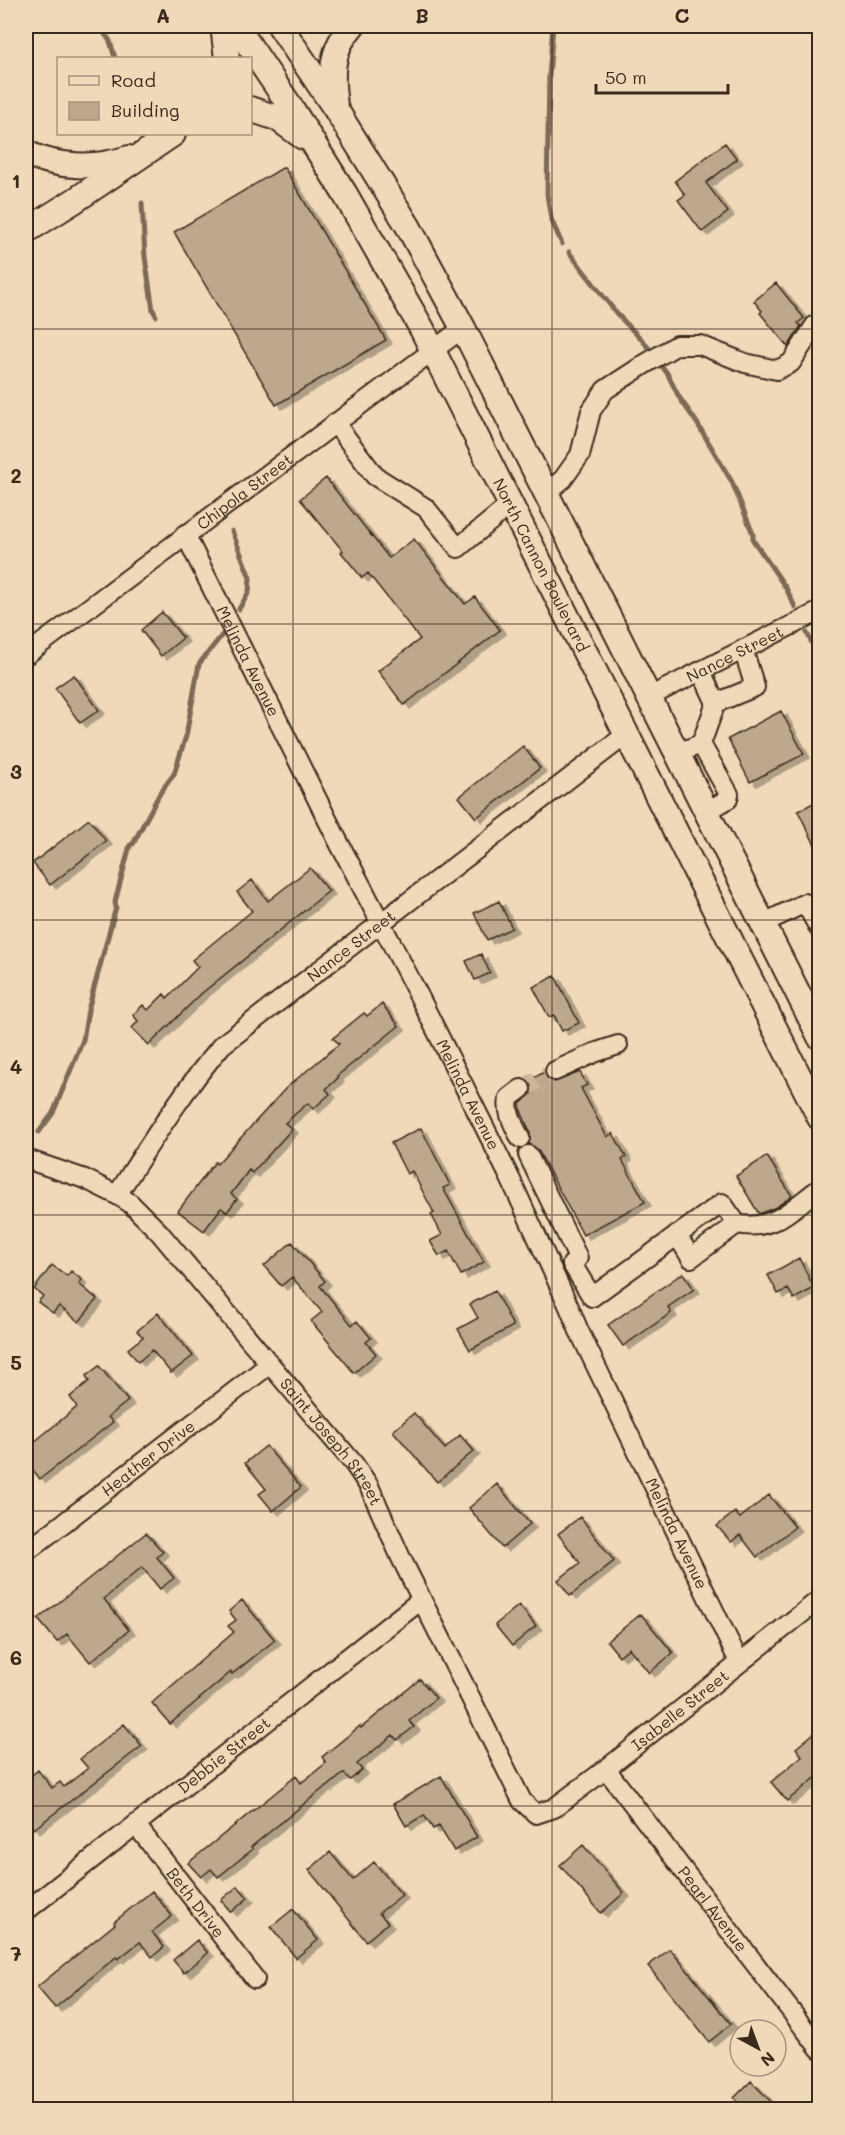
<svg xmlns="http://www.w3.org/2000/svg" width="845" height="2135" font-family="Mali,sans-serif">
	<style>
		.lines { fill: none; stroke-linecap: round; stroke-linejoin: round }
		.stream { stroke: #7c6956; stroke-width: 5 }
		.building { fill: #bda88d; stroke: #3b2a1e; stroke-width: 1.5; filter: url(#shadow) }
		.minor-tunnel { stroke: #cbb699; stroke-width: 18; stroke-dasharray: 18 9; stroke-linecap: butt }
		.minor-casing { stroke: #3b2a1e; stroke-width: 22 }
		.major-casing { stroke: #3b2a1e; stroke-width: 28 }
		.minor { stroke: #efd9b8; stroke-width: 18 }
		.major { stroke: #efd9b8; stroke-width: 24 }
		.grid { fill: none; stroke: #3b2a1e; stroke-width: 1.5; stroke-opacity: 0.55 }
		.labels { text-anchor: middle; stroke-width: 4.5; stroke-linejoin: round; paint-order: stroke }
		.street-label { font-size: 16px; fill: #3b2a1e; stroke: #efd9b8 }
		.neatline { fill: none; stroke: #3b2a1e; stroke-width: 2 }
		.grid-label { font-size: 20px; text-anchor: middle; font-weight: bold; fill: #3b2a1e }
	</style>
	<defs>
		<filter id="shadow"><feDropShadow dx="6" dy="4" stdDeviation="0" flood-color="#0004"/></filter>
	</defs>
	<rect width="100%" height="100%" fill="#efd9b8"/>
	<filter id="ink" filterUnits="userSpaceOnUse"><feTurbulence type="fractalNoise" baseFrequency=".0167" numOctaves="2"/><feDisplacementMap in="SourceGraphic" scale="12" xChannelSelector="R" yChannelSelector="G"/><feConvolveMatrix kernelMatrix="1 2 1 2 8 2 1 2 1" color-interpolation-filters="sRGB"/></filter>
	<g filter="url(#ink)">
		<g class="lines">
			<!-- stream -->
			<path class="stream" d="M99,26L110,41L115,58
				M553,26L549,76L547,194L551,219L562,244
				M142,203L145,257L153,310L156,316
				M569,252L617,314L644,342L667,373L679,397L697,423L732,482L753,534V540L786,588L795,607
				M232,531L250,578L249,592L239,609
				M807,633L820,659
				M39,1132L53,1113L83,1040L88,1010L116,907L115,902L130,845L133,844L160,793L174,774L186,736L199,664L222,635"/>
		</g>
		<!-- building -->
		<path class="building" d="M725,143L737,159L706,183L728,212L702,232L678,200L685,195L675,181Z
			M284,167L386,340L276,405L174,232Z
			M776,283L804,318L798,323L801,326L788,347L760,313L762,311L754,301Z
			M326,478L389,558L414,539L465,604L475,597L500,630L404,705L378,671L420,639L368,573L362,578L341,552L343,551L300,499Z
			M162,612L183,638L161,656L141,630Z
			M74,675L99,710L80,723L55,688Z
			M781,711L804,754L750,782L728,739Z
			M523,746L540,768L476,818L459,797Z
			M819,800V853L798,811Z
			M89,819L106,841L50,885L33,863Z
			M310,868L329,891L202,993L149,1045L132,1028L138,1021L133,1015L143,1005L148,1010L164,994L167,998L198,967L192,960L252,911L237,892L252,880L268,901Z
			M499,901L512,928L487,940L474,913Z
			M481,954L490,973L475,980L466,961Z
			M555,976L579,1023L562,1031L554,1015L549,1017L533,987Z
			M382,1004L399,1026L337,1076L338,1078L326,1089L330,1094L313,1109L308,1103L285,1123L292,1129L252,1173L249,1170L231,1194L237,1199L227,1212L221,1208L204,1231L178,1211L215,1162L217,1164L286,1088L339,1044L333,1038L364,1013L367,1016Z
			M544,1072L548,1080L555,1082L580,1072L587,1085L581,1088L607,1137L613,1133L626,1157L622,1160L645,1202L583,1235L538,1150L529,1144L530,1132L521,1111L520,1104L532,1093V1087L528,1081Z
			M421,1128L450,1185L443,1188L484,1262L461,1275L448,1251L439,1256L430,1241L442,1235L431,1214L434,1213L412,1171L407,1174L391,1143Z
			M767,1156L792,1196L776,1207L759,1214L736,1176Z
			M292,1242L325,1281L320,1286L352,1325L357,1321L371,1338L366,1342L376,1354L354,1373L311,1321L322,1312L292,1277L281,1286L264,1266Z
			M799,1258L814,1288L794,1299L788,1289L778,1294L768,1275Z
			M52,1265L67,1276L71,1271L82,1280L79,1284L97,1299L79,1322L59,1306L53,1313L38,1302L43,1296L34,1289Z
			M683,1273L694,1289L668,1307L671,1313L623,1346L608,1325Z
			M495,1291L513,1326L470,1350L458,1329L478,1318L470,1304Z
			M158,1313L193,1356L171,1373L152,1350L138,1362L128,1349L143,1337L137,1331Z
			M99,1366L128,1401L108,1417L113,1422L40,1479L26,1461V1457L32,1452L28,1447L77,1407L70,1397L89,1381L86,1376Z
			M414,1413L445,1449L460,1435L474,1451L437,1482L393,1431Z
			M266,1446L301,1487L273,1511L259,1494L266,1489L245,1463Z
			M497,1484L530,1524L502,1548L469,1508Z
			M769,1495L795,1527L757,1557L740,1535L731,1542L717,1526L735,1512L740,1518Z
			M580,1517L614,1561L570,1596L558,1580L580,1563L558,1534Z
			M146,1533L163,1552L157,1557L174,1578L160,1589L142,1567L104,1599L129,1630L90,1662L67,1634L57,1642L38,1619Z
			M242,1600L275,1640L232,1674L231,1672L170,1724L152,1703L234,1632L228,1626L236,1620L229,1611Z
			M519,1605L536,1626L512,1646L495,1625Z
			M641,1614L673,1653L649,1673L629,1648L619,1656L607,1641Z
			M420,1679L436,1698L409,1721L414,1727L397,1740L393,1735L357,1764L362,1770L350,1780L344,1773L326,1788L325,1787L251,1847L253,1849L218,1877L211,1869L201,1877L188,1863L296,1776L301,1783L326,1763L322,1757L360,1726L361,1728Z
			M124,1724L142,1746L34,1829L26,1818V1780L38,1770L52,1788L60,1782L64,1787L88,1768L80,1759Z
			M819,1729V1775L787,1801L771,1782L802,1756L796,1748Z
			M441,1776L477,1837L454,1851L439,1826L433,1829L424,1815L406,1826L393,1804Z
			M583,1845L624,1893L601,1913L560,1865Z
			M330,1852L353,1880L374,1862L402,1895L379,1913L388,1923L366,1941L309,1870Z
			M238,1886L248,1898L231,1912L221,1900Z
			M152,1891L172,1916L152,1932L164,1947L152,1957L140,1942L118,1959L116,1957L55,2008L37,1987L115,1924L114,1922Z
			M293,1909L318,1940L296,1958L271,1927Z
			M197,1940L208,1953L184,1973L173,1960Z
			M670,1949L731,2024L709,2042L648,1966Z
			M751,2081L778,2109H744L734,2098Z"/>
		<g class="lines">
			<!-- minor-tunnel -->
			<path class="minor-tunnel" d="M521,1089L555,1071"/>
			<defs>
				<g id="minor">
					<path d="M335,423L375,476L426,508L458,548L511,504"/>
					<path d="M546,493L563,479L580,455L591,411L605,390L645,364L677,345H700L745,363L777,370L791,363L815,325L820,324"/>
					<path id="s1" d="M185,534L337,839L419,996L510,1178L569,1307L579,1331L739,1662"/>
					<path id="s2" d="M26,655L463,328"/>
					<path id="s3" d="M649,697L820,611"/>
					<path d="M716,703L755,687L743,649"/>
					<path d="M701,744L716,703L701,671"/>
					<path d="M677,753L701,744L729,794L728,799L706,812"/>
					<path d="M762,924L805,903L820,930"/>
					<path d="M555,1071L594,1053L618,1045"/>
					<path d="M520,1138C514,1125 506,1113 509,1098L521,1089"/>
					<path d="M528,1155L578,1258"/>
					<path id="s4" d="M26,1159L85,1179L117,1195L130,1203L159,1232L354,1464L369,1486L401,1558L522,1801L536,1814L554,1808L606,1769L820,1599"/>
					<path id="s5" d="M117,1195C150,1144 182,1092 222,1045L627,734"/>
					<path d="M737,1224C774,1232 792,1208 820,1188"/>
					<path d="M572,1264L592,1297L722,1203L737,1224L691,1258L677,1235"/>
					<path id="s6" d="M26,1552L270,1364"/>
					<path id="s7" d="M606,1769L820,2049"/>
					<path id="s8" d="M136,1825L255,1979"/>
					<path id="s9" d="M26,1911L421,1600"/>
				</g>
				<g id="major">
					<path d="M223,26L227,58"/>
					<path id="s10" d="M236,26L290,106L345,194L422,329L820,1118"/>
					<path d="M280,26L335,108L408,226L463,328L820,1037"/>
					<path d="M335,106C331,75 330,50 352,26"/>
					<path d="M250,109L277,118L303,137"/>
					<path d="M26,153C58,168 95,169 129,158"/>
					<path d="M26,231L74,201L173,134"/>
				</g>
			</defs>
			<!-- minor casing -->
			<use href="#minor" class="minor-casing"/>
			<!-- major casing -->
			<use href="#major" class="major-casing"/>
			<!-- minor -->
			<use href="#minor" class="minor"/>
			<!-- major -->
			<use href="#major" class="major"/>
		</g>
	</g>
	<!-- grid -->
	<path class="grid" d="M293,26V2110M552,26V2110M26,329H820M26,624H820M26,920H820M26,1215H820M26,1511H820M26,1806H820"/>
	<g class="labels">
		<!-- street labels -->
		<g class="street-label">
			<text dy="6" stroke="none"><textPath href="#s2" startOffset="273">Chipola Street</textPath></text>
			<text dy="6" stroke="none"><textPath href="#s10" startOffset="620">North Cannon Boulevard</textPath></text>
			<text dy="6" stroke="none"><textPath href="#s3" startOffset="96">Nance Street</textPath></text>
			<text dy="6" stroke="none"><textPath href="#s1" startOffset="142">Melinda Avenue</textPath></text>
			<text dy="6" stroke="none"><textPath href="#s5" startOffset="346">Nance Street</textPath></text>
			<text dy="6" stroke="none"><textPath href="#s1" startOffset="628">Melinda Avenue</textPath></text>
			<text dy="6" stroke="none"><textPath href="#s4" startOffset="426">Saint Joseph Street</textPath></text>
			<text dy="6" stroke="none"><textPath href="#s6" startOffset="154">Heather Drive</textPath></text>
			<text dy="6" stroke="none"><textPath href="#s1" startOffset="1114">Melinda Avenue</textPath></text>
			<text dy="6" stroke="none"><textPath href="#s4" startOffset="1032">Isabelle Street</textPath></text>
			<text dy="6" stroke="none"><textPath href="#s9" startOffset="252">Debbie Street</textPath></text>
			<text dy="6" stroke="none"><textPath href="#s8" startOffset="98">Beth Drive</textPath></text>
			<text dy="6" stroke="none"><textPath href="#s7" startOffset="176">Pearl Avenue</textPath></text>
		</g>
	</g>
	<!-- margin -->
	<rect width="845" height="2135" fill="none" stroke="#efd9b8" stroke-width="66"/>
	<!-- legend -->
	<rect x="57" y="57" width="195" height="78" fill="#efd9b8" stroke="#a7937a" stroke-width="1.5"/>
	<rect x="69" y="76" width="30" height="9" fill="#efd9b8" stroke="#a7937a" stroke-width="1.5"/>
	<text x="111" y="87" font-size="18" fill="#3b2a1e">Road</text>
	<rect x="69" y="102" width="30" height="18" fill="#bda88d" stroke="#a7937a" stroke-width="1.5"/>
	<text x="111" y="117" font-size="18" fill="#3b2a1e">Building</text>
	<!-- north arrow -->
	<g transform="translate(758 2048) rotate(139)"><circle r="28" fill="#efd9b8" stroke="#a7937a" stroke-width="1.5"/>
	<path d="M0-4.5L10 22L0 15L-10 22Z" fill="#3b2a1e"/>
	<text y="-9" font-size="16" font-weight="bold" text-anchor="middle" fill="#3b2a1e">N</text>
	</g>
	<!-- scale -->
	<path d="M596 84v9h132v-9" fill="none" stroke="#3b2a1e" stroke-width="3"/>
	<text x="605" y="84" font-size="18" fill="#3b2a1e" stroke="#efd9b8" stroke-width="4.5" paint-order="stroke">50 m</text>
	<rect x="33" y="33" width="779" height="2069" class="neatline"/>
	<g class="grid-label">
		<text x="163" y="23">A</text>
		<text x="422" y="23">B</text>
		<text x="682" y="23">C</text>
		<text x="16" y="188">1</text>
		<text x="16" y="483">2</text>
		<text x="16" y="779">3</text>
		<text x="16" y="1074">4</text>
		<text x="16" y="1370">5</text>
		<text x="16" y="1665">6</text>
		<text x="16" y="1961">7</text>
	</g>
</svg>
